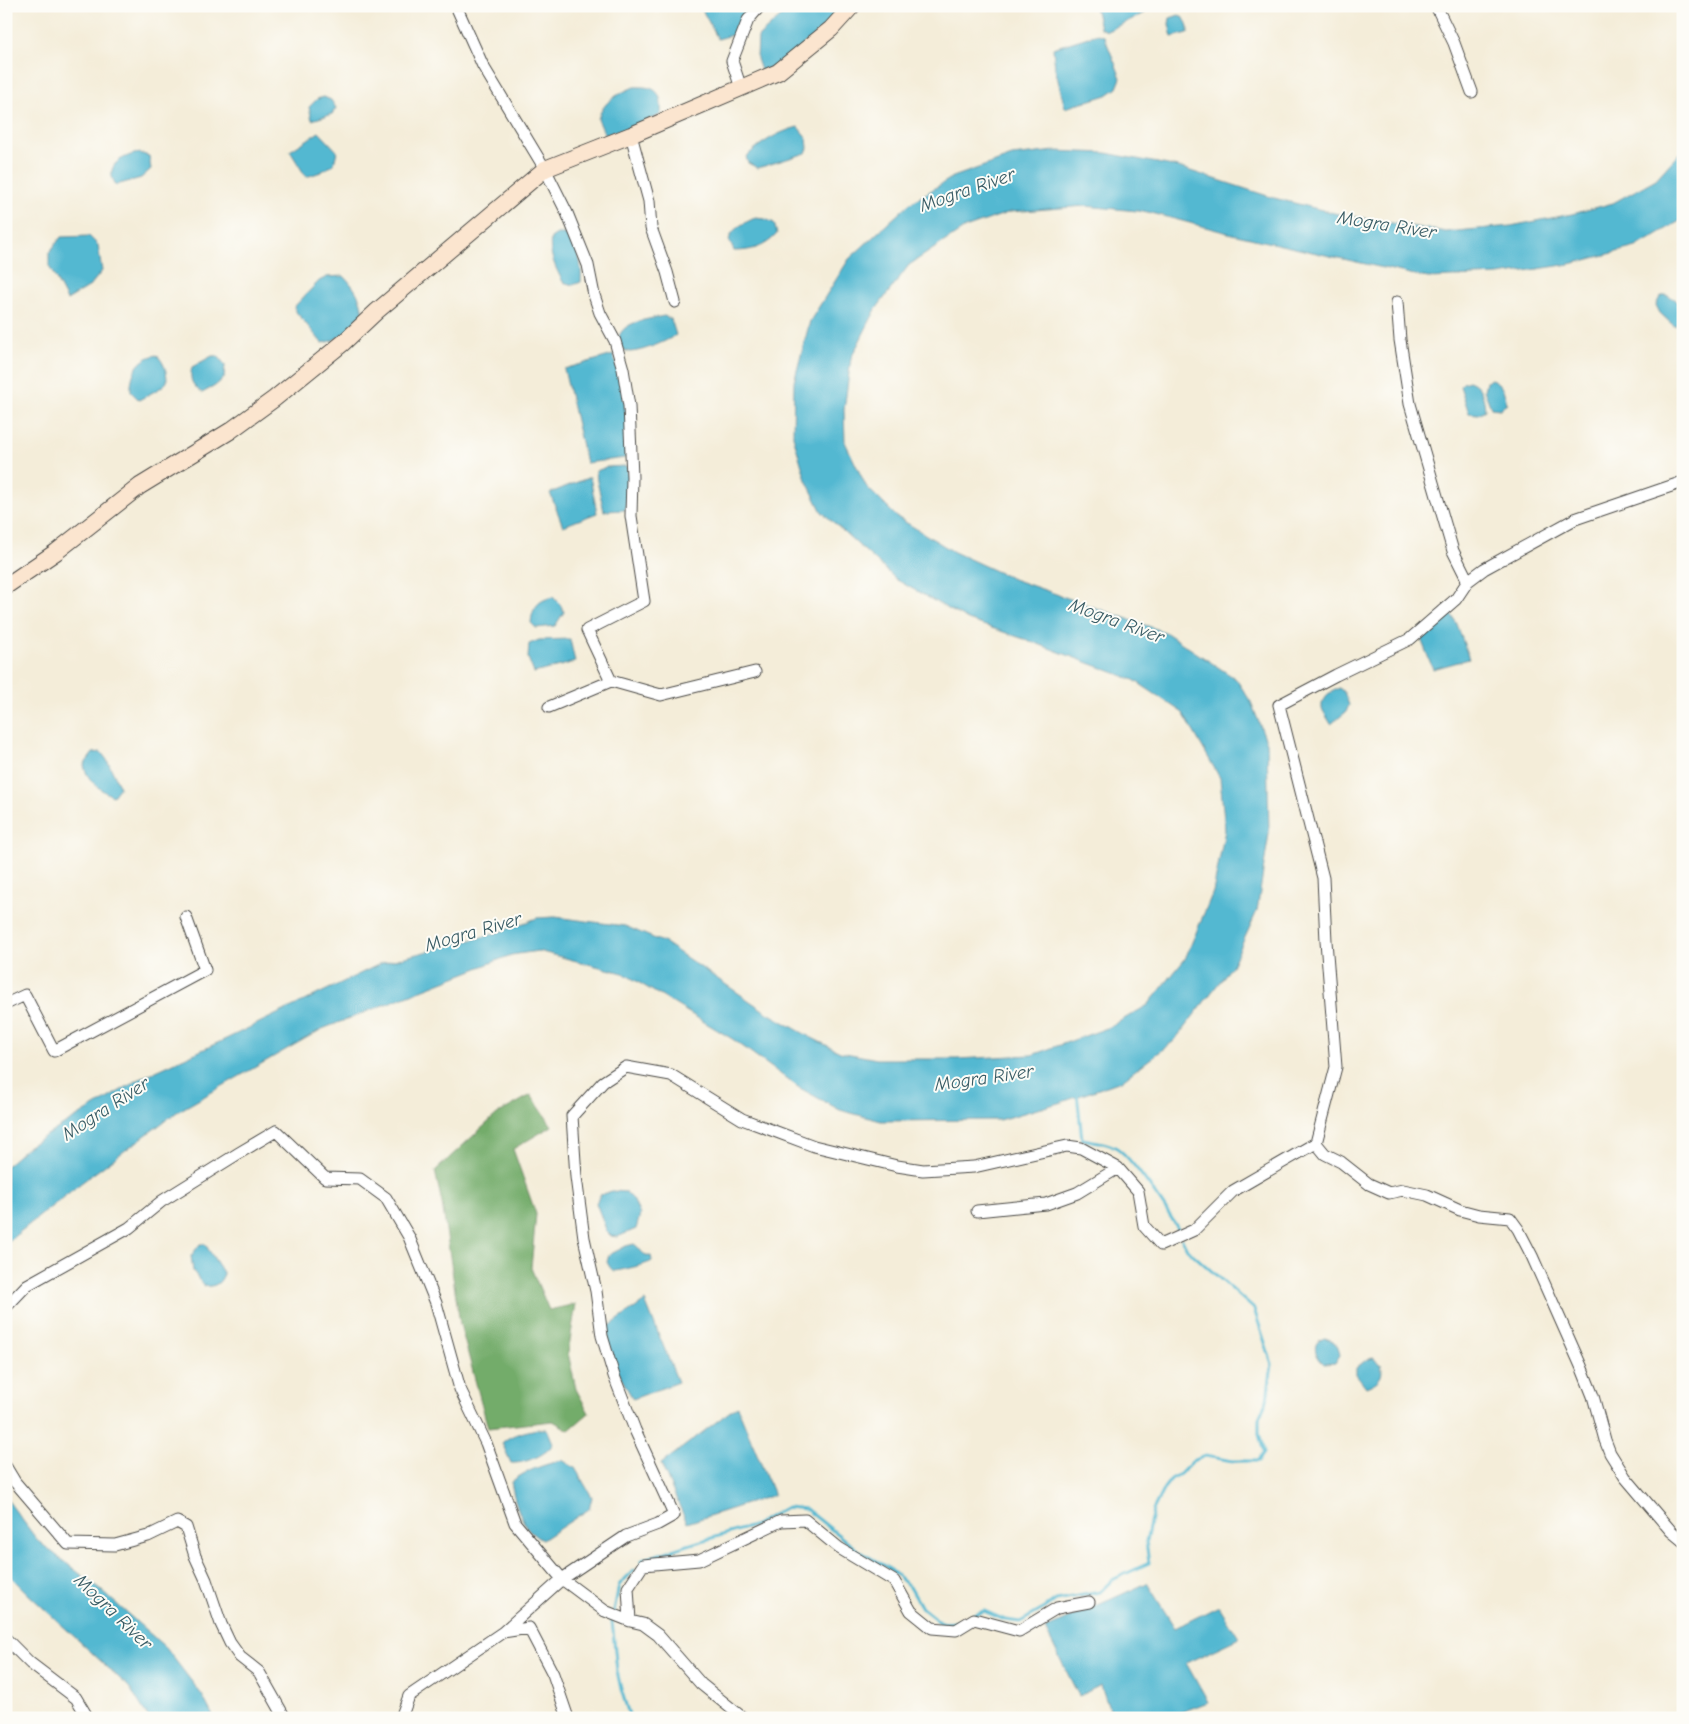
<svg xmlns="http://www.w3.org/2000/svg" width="1689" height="1724" font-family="'Comic Neue',sans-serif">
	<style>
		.forest { fill: #73ac6b; stroke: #4f6c4b }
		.water { fill: #53b8d1; stroke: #3f727e }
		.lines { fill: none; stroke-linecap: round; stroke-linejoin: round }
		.stream { stroke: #53b8d1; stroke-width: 3 }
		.street-casing { stroke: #494845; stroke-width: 13 }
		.secondary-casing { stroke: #494845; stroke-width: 18 }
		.street { stroke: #fff; stroke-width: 11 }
		.secondary { stroke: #fbe5cf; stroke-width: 16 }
		.labels { text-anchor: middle; stroke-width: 4; stroke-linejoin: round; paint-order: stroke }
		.water-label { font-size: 19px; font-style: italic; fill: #395c65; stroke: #fdfcf7 }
	</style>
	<rect width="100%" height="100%" fill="#fdfcf7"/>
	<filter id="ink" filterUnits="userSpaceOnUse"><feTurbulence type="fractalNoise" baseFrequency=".02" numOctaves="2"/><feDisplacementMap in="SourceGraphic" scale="10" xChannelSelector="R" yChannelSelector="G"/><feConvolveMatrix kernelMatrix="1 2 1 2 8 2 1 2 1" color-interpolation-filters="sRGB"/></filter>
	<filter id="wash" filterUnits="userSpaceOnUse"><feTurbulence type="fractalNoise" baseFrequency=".0096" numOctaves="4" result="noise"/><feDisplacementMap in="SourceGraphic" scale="20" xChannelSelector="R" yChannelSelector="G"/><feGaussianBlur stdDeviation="1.12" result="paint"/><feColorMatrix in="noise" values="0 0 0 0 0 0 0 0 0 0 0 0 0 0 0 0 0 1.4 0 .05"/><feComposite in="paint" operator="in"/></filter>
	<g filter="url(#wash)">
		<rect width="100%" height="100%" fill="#f4edd9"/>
		<!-- forest -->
		<path class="forest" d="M531,1095L552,1126L513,1149L536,1214L531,1268L549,1310L576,1304L568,1353L576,1389L589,1413L569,1430L553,1421L488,1428L460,1324L442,1203L435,1171L497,1114Z"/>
		<!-- water -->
		<path class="water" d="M700,6H744L748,20L739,33L718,39Z
			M794,6H829L836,14L796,55L762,73L757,59L758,37L779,18Z
			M1095,6H1143L1145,13L1107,31L1100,28Z
			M1179,15C1186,19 1189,25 1188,33L1172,37L1169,24L1170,18Z
			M1098,34L1104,36L1121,78L1117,88L1107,95L1065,108L1055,68L1053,48Z
			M634,87C656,86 662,91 661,114L636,128L621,130L605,135L598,119C603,101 618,94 634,87Z
			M324,97L331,100L336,108L332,114L312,120L309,107L317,99Z
			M798,127L807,138L808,148L806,153L758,168L748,163L746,157C760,143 778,132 798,127Z
			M319,132L337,151L334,164L321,172L306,177L290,151Z
			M1683,149V219L1636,247L1570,264L1499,275L1428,278L1232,234L1148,212L1085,206L1010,212L965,228L909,265L876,309L851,358L844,410L845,442L866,486L897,517L954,552L1013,579L1165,632L1236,679L1251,702L1267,743L1269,833L1257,911L1232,966L1174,1041L1121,1081L1062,1102L999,1120L881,1121L840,1110L798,1087L734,1040L623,973L538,951L511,955L322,1029L177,1112L81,1183L6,1243V1166L27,1147L143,1077L226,1039L382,963L494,934L537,918L555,917L625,926L665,943L766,1012L810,1037L840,1052L877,1059H957L1032,1055L1110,1027L1148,1005L1185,959L1213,892L1225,830L1220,778L1183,713L1134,680L1030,641L968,620L897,580L822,512L806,480L793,436L794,382L810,321L849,259L909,204L953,177L1012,156L1055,151L1106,153L1178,167L1274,198L1338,214L1446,232L1511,226L1572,214L1613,203L1656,179Z
			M139,153L149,156L151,169L141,178L116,185C103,166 122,156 139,153Z
			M755,218L765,219L774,223L777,234C765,247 752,251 734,251L729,240C732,228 744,223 755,218Z
			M557,234H566C579,249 582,263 581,282L573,285L563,282C556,269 548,253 551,238Z
			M89,236L98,245L102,271L90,286L67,300L49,266V253L61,237Z
			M344,276C355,288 361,297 363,314C353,327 338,342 322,343L297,313L294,307L319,281L327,277Z
			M1665,295C1681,299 1683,309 1683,323L1674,326L1660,313L1656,305L1660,297Z
			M664,316L671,319L676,335C665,342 642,352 629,352C625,351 622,348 619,346C619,343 618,340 619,337C623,321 651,319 664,316Z
			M157,355C164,363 167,370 167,382L162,387L139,400L131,392C130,374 138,358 157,355Z
			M613,355L623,386L628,427L625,458L586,463L564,369Z
			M212,356H218L225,365L224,378L215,386L202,393C192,385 189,380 192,367Z
			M1491,379C1502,383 1505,393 1507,404L1500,409L1491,408L1484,390L1486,382Z
			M1469,381C1482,385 1484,398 1485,410L1478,414L1469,413L1460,386L1463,383Z
			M627,466L629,488L625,510L604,511L597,481L596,471L607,467Z
			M590,477L597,513L563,526L550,493Z
			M553,597L560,604L564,612L555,626L536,628L531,623C532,608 538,600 553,597Z
			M1451,614L1457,624L1469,659L1433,669L1421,639Z
			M570,639L575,662L534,673L528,658L529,644L539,640Z
			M1339,688L1344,692L1349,705L1346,712L1331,724L1322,709V704L1328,694Z
			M101,752L107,760L120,787L113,796C100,791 86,779 84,765L93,753Z
			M612,1191L626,1192L633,1199L640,1215L636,1229L617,1237L611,1236L607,1232L596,1203L600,1195Z
			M200,1244H205L224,1274C220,1284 215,1287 204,1286L193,1271L191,1256Z
			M634,1244C641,1248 642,1257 651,1255L652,1261C649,1264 618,1271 615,1271C611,1270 609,1266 607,1262L609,1255L626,1246Z
			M645,1301L678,1382L633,1399L608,1355V1327Z
			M1325,1338C1335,1341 1338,1345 1340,1355L1335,1363L1324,1364C1315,1356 1310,1342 1325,1338Z
			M1373,1358L1381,1364C1384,1377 1379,1382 1366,1387L1356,1374V1368L1366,1360Z
			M737,1406L774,1495L687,1523L661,1464Z
			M537,1429H547L553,1443C548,1455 524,1464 511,1463L502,1443C511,1434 524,1432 537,1429Z
			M562,1460L575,1468L592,1497L589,1509L542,1540C521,1530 515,1502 511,1482C526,1470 544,1465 562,1460Z
			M6,1498L38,1541L102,1591L166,1648L202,1695L214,1718H149L129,1687L27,1593L6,1572Z
			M1147,1583L1175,1628L1219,1606L1239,1638L1186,1663L1208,1702L1166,1718H1112L1101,1685L1079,1696L1045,1629Z"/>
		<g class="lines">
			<!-- stream -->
			<path class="stream" d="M1077,1093L1082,1139C1092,1141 1106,1142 1115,1147C1130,1154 1172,1217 1180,1233
				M641,1562L644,1559L691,1544L753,1526L787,1507L806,1509L856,1549L891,1570L910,1587L922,1608L941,1623L960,1622
				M974,1614L984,1611L1005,1620L1020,1622L1045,1608L1056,1600L1100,1592L1112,1580L1149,1563L1146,1541L1153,1510L1164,1488L1171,1479L1180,1474L1193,1461L1205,1456L1233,1461H1258L1264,1453L1259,1434V1418L1267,1400L1272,1364L1254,1309L1187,1249L1182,1239
				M630,1718L621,1689L617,1671L612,1621L619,1585L634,1570"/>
		</g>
	</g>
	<g filter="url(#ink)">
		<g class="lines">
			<defs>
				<path id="street" d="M456,6L483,66L545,169L567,213L588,265L594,295L600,313L615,341L623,369L629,406L632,477L631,516L644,601L587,630L611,681L549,707
					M1436,6L1454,43L1472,92
					M741,88L732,61L748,20L760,6
					M631,135L649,201L651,228L667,272L675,302
					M1397,302L1400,340L1410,404L1453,551L1468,581L1484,569L1575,519L1683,482
					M1468,581L1456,599L1410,639L1336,675L1279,705L1323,878L1326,941L1336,1067L1316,1143L1325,1154L1341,1162L1369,1184L1389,1193L1403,1190L1427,1195L1460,1210L1479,1215L1510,1218L1518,1229L1532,1256L1581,1366L1593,1396L1605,1440L1610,1453L1625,1477L1671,1531L1683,1541
					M611,681L661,695L755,672
					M6,1004L25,995L54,1051L205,970L186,917
					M977,1211L1046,1204L1077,1193L1118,1168L1138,1191L1144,1226L1161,1245L1194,1230L1233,1191L1316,1143
					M6,1307L27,1285L129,1228L162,1201L239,1153L276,1131L325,1178L360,1179L386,1198L409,1237L436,1303L460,1389L486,1443L515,1523L562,1579L605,1611L630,1621L643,1624L658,1635L701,1684L743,1718
					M6,1467L15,1482L68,1544L115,1545L148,1536L177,1522L186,1527L195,1556L206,1580L221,1624L230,1643L240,1657L259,1672L285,1718
					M630,1621L628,1588L643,1565L699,1560L781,1521L805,1520L839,1548L894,1581L911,1611L932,1628L956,1630L974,1619L1019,1631L1057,1608L1089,1602
					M6,1639L30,1663L76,1698L88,1718
					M401,1718L409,1696L503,1632
					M568,1718L553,1674L529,1628L503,1632L562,1579L626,1536L658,1524L674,1515L635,1430L614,1376L602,1336L596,1291L584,1238L576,1177L572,1116L603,1082L626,1067L671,1075L742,1119L814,1146L897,1166L923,1170L974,1167L1067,1146L1081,1148L1118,1168"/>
				<path id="secondary" d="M6,586L56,552L140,486L230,431L274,399L343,343L377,311L545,169L631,135L778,72L831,29L852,6"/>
			</defs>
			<!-- street casing -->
			<use href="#street" class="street-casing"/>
			<!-- secondary casing -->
			<use href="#secondary" class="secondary-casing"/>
			<!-- street -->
			<use href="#street" class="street"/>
			<!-- secondary -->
			<use href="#secondary" class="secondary"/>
		</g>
	</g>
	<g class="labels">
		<!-- water labels -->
		<g class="water-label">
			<text transform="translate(967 189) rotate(-19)" y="7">Mogra River</text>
			<text transform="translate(1387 224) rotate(9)" y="7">Mogra River</text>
			<text transform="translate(1117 620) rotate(20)" y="7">Mogra River</text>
			<text transform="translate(473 931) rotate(-16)" y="7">Mogra River</text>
			<text transform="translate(984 1077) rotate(-8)" y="7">Mogra River</text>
			<text transform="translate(105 1108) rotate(-33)" y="7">Mogra River</text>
			<text transform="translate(114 1611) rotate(44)" y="7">Mogra River</text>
		</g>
	</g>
	<!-- margin -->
	<rect width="1689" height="1724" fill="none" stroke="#fdfcf7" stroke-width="25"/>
</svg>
